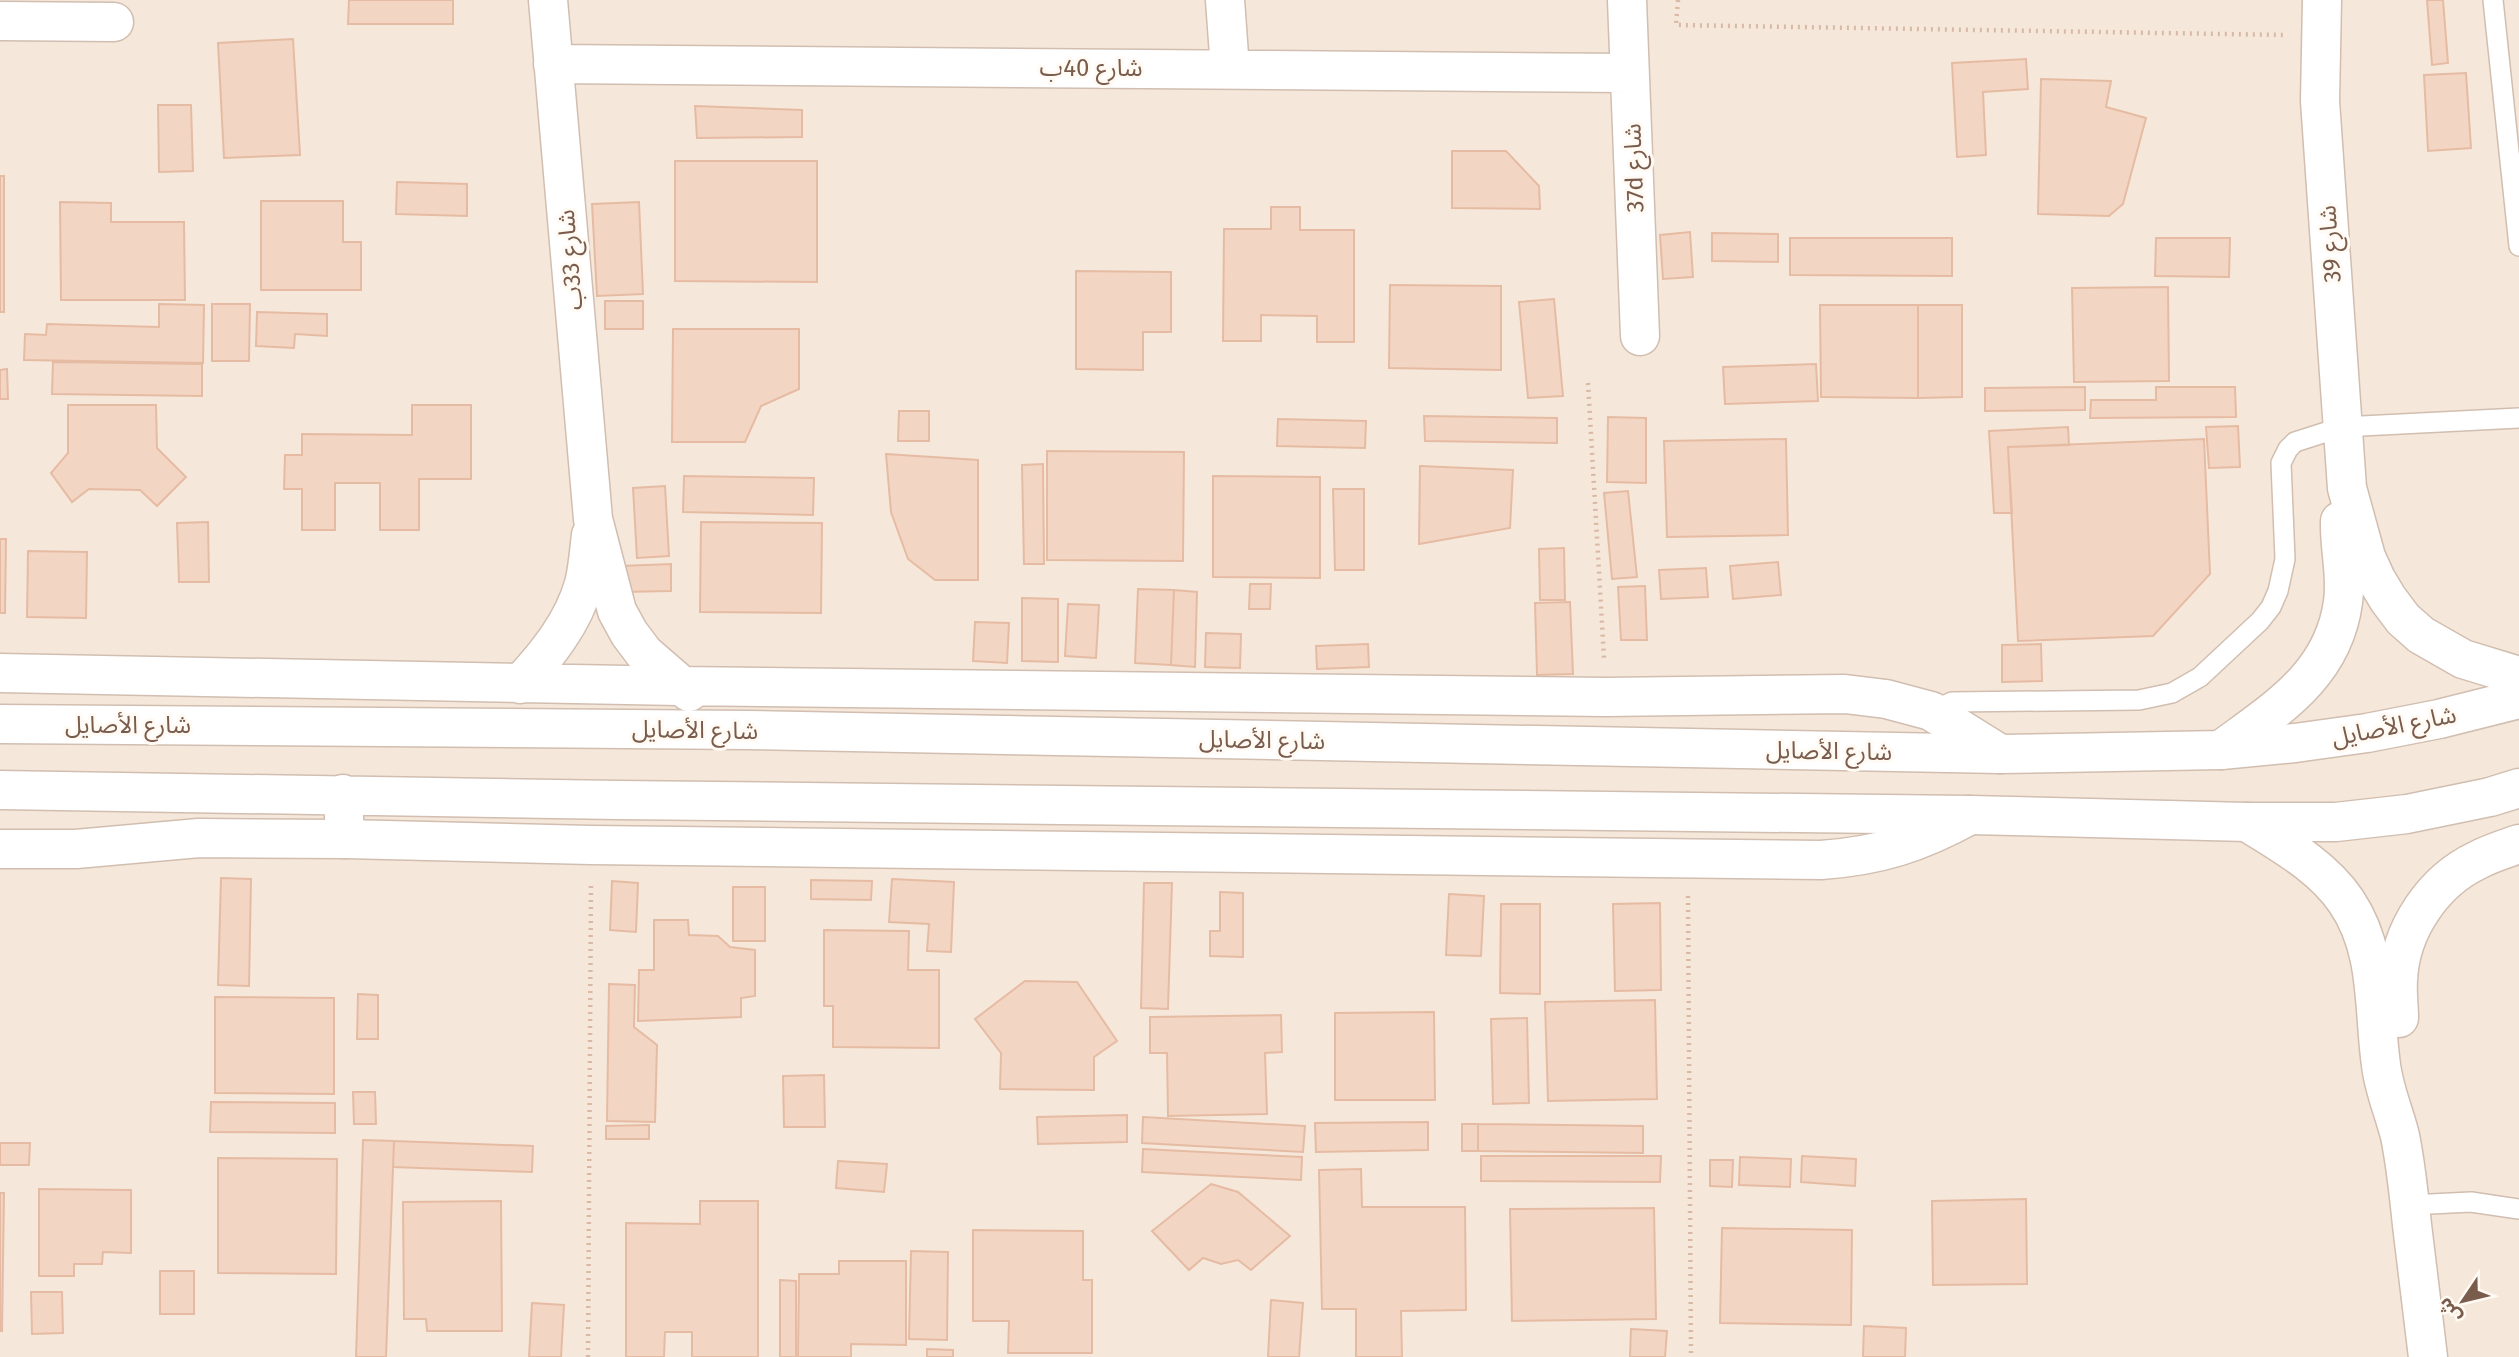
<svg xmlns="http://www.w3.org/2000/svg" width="2519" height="1357" font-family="'Fira Sans','Noto Sans Arabic',sans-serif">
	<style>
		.residential { fill: #f5e8da }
		.building { fill: #f3d5c3; stroke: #e6bba3; stroke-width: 2 }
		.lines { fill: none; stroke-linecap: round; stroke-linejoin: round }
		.service-casing { stroke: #d1beb0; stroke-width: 22 }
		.minor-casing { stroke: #d1beb0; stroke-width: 41 }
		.tertiary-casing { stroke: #d1beb0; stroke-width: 41 }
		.path { stroke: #d9b8a5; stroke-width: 4.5; stroke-dasharray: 2 5; stroke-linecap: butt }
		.service { stroke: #fff; stroke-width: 19 }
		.minor { stroke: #fff; stroke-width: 38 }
		.tertiary { stroke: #fff; stroke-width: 38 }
		.labels { text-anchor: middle; stroke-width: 6; stroke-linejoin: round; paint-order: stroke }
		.street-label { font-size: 24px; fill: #7a5c4d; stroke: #fffaf3 }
	</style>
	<rect width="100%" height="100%" fill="#fdf6ec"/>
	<!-- residential -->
	<path class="residential" d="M0,0H2519V1357H0Z"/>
	<!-- building -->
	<path class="building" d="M349,0H453V24H348Z
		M2427,0H2443L2448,63L2432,65Z
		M293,39L300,155L224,158L218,43Z
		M2026,59L2028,89L1983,92L1986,155L1957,157L1952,63Z
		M2466,73L2471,148L2428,151L2424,75Z
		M2041,79L2111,81L2106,107L2146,118L2123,204L2109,216L2038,214Z
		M158,105H191L193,171L159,172Z
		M695,106L802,110V137L697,138Z
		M1452,151H1506L1539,186L1540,209L1452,208Z
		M675,161H817V282L675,281Z
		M0,176H4V312H0Z
		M397,182L467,184V216L396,214Z
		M261,201H343V242H361V290H261Z
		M60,202L111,203V222H184L185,300H61Z
		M639,202L643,294L597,296L592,204Z
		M1271,207H1300V230H1354V342H1317V316L1261,315V341H1223L1224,229H1271Z
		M1690,232L1693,277L1663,279L1660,235Z
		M1712,233L1778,234V262L1712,261Z
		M1790,238H1952V276L1790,275Z
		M2156,238H2230L2229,277L2155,276Z
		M1076,271L1171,272V332H1143V370L1076,369Z
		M1390,285L1501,286V370L1389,368Z
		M2168,287L2169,381L2074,382L2072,288Z
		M1554,299L1563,396L1528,398L1519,302Z
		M605,301H643V329H605Z
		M159,304L204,305L203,363L24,360L25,334L46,335L47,324L159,327Z
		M212,304H250L249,361H212Z
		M1820,305H1918V398L1821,397Z
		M1918,305H1962V397L1918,398Z
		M257,312L327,314V336L295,334L294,348L256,346Z
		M673,329H799V389L761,406L745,442H672Z
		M53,362L202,364V396L52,394Z
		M1816,364L1818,401L1725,404L1723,367Z
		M7,369L8,399H0V370Z
		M2085,387V410L1985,411V388Z
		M2156,387H2235L2236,417L2090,418L2091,400H2156Z
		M68,405H156L157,448L186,477L157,506L140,490L89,489L72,502L51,473L68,453Z
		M412,405H471V479H419V530H380V483H335V530H302V489H284L285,455H302V434L412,435Z
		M899,411H929V441H898Z
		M1424,416L1557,418V443L1425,441Z
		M1608,417L1646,418V483L1607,482Z
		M1278,419L1366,421L1365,448L1277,446Z
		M2238,426L2240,467L2209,468L2206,427Z
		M2068,427L2069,445L2008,447L2012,513H1994L1989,431Z
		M1786,439L1788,535L1667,537L1664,441Z
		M2204,439L2210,574L2153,636L2018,641L2008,447Z
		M1047,451L1184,452L1183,561L1047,560Z
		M886,454L978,460V580H935L908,559L891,512Z
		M1043,464L1044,564H1024L1022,465Z
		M1420,466L1513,470L1510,528L1419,544Z
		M684,476L814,478L813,515L683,512Z
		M1213,476L1320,477V578L1213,577Z
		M665,486L669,556L637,558L633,488Z
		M1333,489H1364V570H1335Z
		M1628,491L1637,577L1612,579L1604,493Z
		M208,522L209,582H179L177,523Z
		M701,522L822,523L821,613L700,612Z
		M0,539H6L5,613H0Z
		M1564,548L1565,600H1540L1539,549Z
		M28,551L87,552L86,618L27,617Z
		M1778,562L1781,595L1733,599L1730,566Z
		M671,564V591L621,592L620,566Z
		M1706,568L1708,597L1661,599L1659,570Z
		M1250,584H1271L1270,609H1249Z
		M1645,586L1647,640H1621L1618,587Z
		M1138,589L1174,590L1171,665L1135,663Z
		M1174,590L1197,592L1195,667L1171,665Z
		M1022,598L1058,599V662L1022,661Z
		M1570,602L1573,674L1537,675L1535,603Z
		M1068,604L1099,605L1096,658L1065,656Z
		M975,622L1009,623L1007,663L973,661Z
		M1206,633L1241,634L1240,668L1205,667Z
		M1368,644L1369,667L1317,669L1316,646Z
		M2041,644L2042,681L2002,682V645Z
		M221,878L251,879L249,986L218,985Z
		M892,879L954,882L951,952L927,951L929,924L889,922Z
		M811,880L872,881L871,900L811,899Z
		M612,881L638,883L636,932L610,930Z
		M1144,883H1172L1168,1009L1141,1008Z
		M733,887H765V941H733Z
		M1220,892L1243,893V957L1210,956V931H1220Z
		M1449,894L1484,896L1481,956L1446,955Z
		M1660,903L1661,990L1615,991L1613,904Z
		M1501,904H1540V994L1500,993Z
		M654,920H688L689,935L718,936L730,947L755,950V996L741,998V1017L638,1021L639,970H654Z
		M824,930L909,931L908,970H939V1048L833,1047V1006H824Z
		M1025,981L1077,982L1117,1041L1094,1057V1090L1000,1089L1001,1053L975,1019Z
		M609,984L635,985L634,1027L657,1045L655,1122L607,1121Z
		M358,994L378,995V1039H357Z
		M215,997L334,998V1094L215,1093Z
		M1655,1000L1657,1099L1548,1101L1545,1002Z
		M1434,1012L1435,1100H1335V1013Z
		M1281,1015L1282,1052L1265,1053L1267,1114L1168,1116L1167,1053H1150V1017Z
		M1527,1018L1529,1103L1493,1104L1491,1019Z
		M824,1075L825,1127H784L783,1076Z
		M353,1092H375L376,1124H354Z
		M211,1102L335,1103V1133L210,1132Z
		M1127,1115V1142L1038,1144L1037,1117Z
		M1143,1117L1305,1126L1303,1152L1142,1143Z
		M1428,1122V1150L1316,1152L1315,1123Z
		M1462,1124H1478V1151H1462Z
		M1478,1124L1643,1126V1153L1478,1151Z
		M649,1125V1139H606V1126Z
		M363,1140L394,1141L386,1357H356Z
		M394,1141L533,1146L532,1172L393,1167Z
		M0,1143H30L29,1165H0Z
		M1143,1149L1302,1157L1301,1180L1142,1172Z
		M1481,1156H1661L1660,1182L1481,1181Z
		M1802,1156L1856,1159L1855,1186L1801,1182Z
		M1740,1157L1791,1159L1790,1187L1739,1185Z
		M218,1158L337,1159L336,1274L218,1273Z
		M1710,1160H1733L1732,1187L1710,1186Z
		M838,1161L887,1164L884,1192L836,1188Z
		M1361,1169L1362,1207H1465L1466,1310L1401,1311L1402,1357H1356V1309H1322L1319,1170Z
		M1211,1184L1238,1192L1290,1236L1251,1270L1238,1260L1221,1264L1203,1258L1189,1270L1152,1231Z
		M39,1189L131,1190V1253L103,1252L102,1264H74V1276H39Z
		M0,1193H4L2,1331H0Z
		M2026,1199L2027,1284L1933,1285L1932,1201Z
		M501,1201L502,1331H427L426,1319H404L403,1202Z
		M700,1201H758V1357H692V1332H665L664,1357H626V1223L700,1224Z
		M1654,1208L1656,1319L1512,1321L1510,1209Z
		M1722,1228L1852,1230L1851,1325L1720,1323Z
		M973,1230L1083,1231V1280H1092V1353H1008L1009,1321H973Z
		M911,1251L948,1252L947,1340L909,1339Z
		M839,1261H906V1345L851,1344V1357H798L799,1274H839Z
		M160,1271H194V1314H160Z
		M780,1280L796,1281V1357H780Z
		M31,1292H62L63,1333L32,1334Z
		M1271,1300L1303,1303L1299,1357H1268Z
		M532,1303L564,1305L561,1357H529Z
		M1864,1326L1906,1328L1905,1357H1863Z
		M1631,1329L1667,1331L1665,1357H1630Z
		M927,1349L953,1350V1357H927Z"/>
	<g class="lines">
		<defs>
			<path id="service" d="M2493,0L2519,246
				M1932,711L1952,702L2139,700L2172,693L2200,677L2260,621L2271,607L2278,591L2285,559L2281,463L2288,449L2295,442L2342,427L2519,418
				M2410,1205L2471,1202L2519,1209"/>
			<path id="minor" d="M548,0L593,519L617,611L629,633L644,653L689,692
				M1225,0L1230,69
				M1627,0L1640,336
				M2322,0L2320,101L2347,488L2366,557L2376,579L2388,599L2403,619L2421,635L2463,659L2519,676
				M0,21L114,22
				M553,64L1628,73
				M0,673L679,686L1606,697L1845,694L1886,699L1931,711L2000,754
				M520,684C547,655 573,623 584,584C588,568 589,551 591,535
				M2221,750C2276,709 2333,676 2343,602C2347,575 2339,548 2340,521
				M2247,822C2283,845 2321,865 2346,901C2380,951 2373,1008 2381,1065C2384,1090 2394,1112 2400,1136C2406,1165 2409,1196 2412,1225C2417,1269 2423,1313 2428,1357
				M0,849H76L199,838L345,839L591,845L1821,860C1879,856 1919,843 1970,815
				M2399,1018C2399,1006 2397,993 2398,980C2400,930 2433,881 2478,860C2491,853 2505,849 2519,844"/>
			<path id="tertiary" d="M0,724L748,730L2000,754L2221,750L2295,743L2367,733L2439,719L2519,699
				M0,790L618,800L1970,815L2247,822H2336L2407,814L2490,797L2519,788
				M343,794L345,839"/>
		</defs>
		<!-- service casing -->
		<use href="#service" class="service-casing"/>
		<!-- minor casing -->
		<use href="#minor" class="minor-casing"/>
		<!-- tertiary casing -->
		<use href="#tertiary" class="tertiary-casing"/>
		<!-- path -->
		<path class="path" d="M1678,0L1676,25L2284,35
			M1588,383L1604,658
			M1688,896L1691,1357
			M588,1357L591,882"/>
		<!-- service -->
		<use href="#service" class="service"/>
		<!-- minor -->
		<use href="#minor" class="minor"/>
		<!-- tertiary -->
		<use href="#tertiary" class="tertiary"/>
	</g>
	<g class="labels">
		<!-- street labels -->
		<g class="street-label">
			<text x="1091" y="76">شارع 40ب</text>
			<text transform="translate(1634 168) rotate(-92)" y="8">37d شارع</text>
			<text transform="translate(2330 244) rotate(-94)" y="8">شارع 39</text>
			<text transform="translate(570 260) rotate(-95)" y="8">شارع 33ب</text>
			<text x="128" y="733">شارع الأصايل</text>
			<text transform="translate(2394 726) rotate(-11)" y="8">شارع الأصايل</text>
			<text transform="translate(695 730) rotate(1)" y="8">شارع الأصايل</text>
			<text transform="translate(1262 740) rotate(1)" y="8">شارع الأصايل</text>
			<text transform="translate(1829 751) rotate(1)" y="8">شارع الأصايل</text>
		</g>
	</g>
	<!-- north arrow -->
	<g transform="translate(2463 1301) rotate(235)" stroke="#fffaf3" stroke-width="5" paint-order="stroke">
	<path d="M0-5L12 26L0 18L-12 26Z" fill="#7a5c4d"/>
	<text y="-10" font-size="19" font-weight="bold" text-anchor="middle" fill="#7a5c4d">ش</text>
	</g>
</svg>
